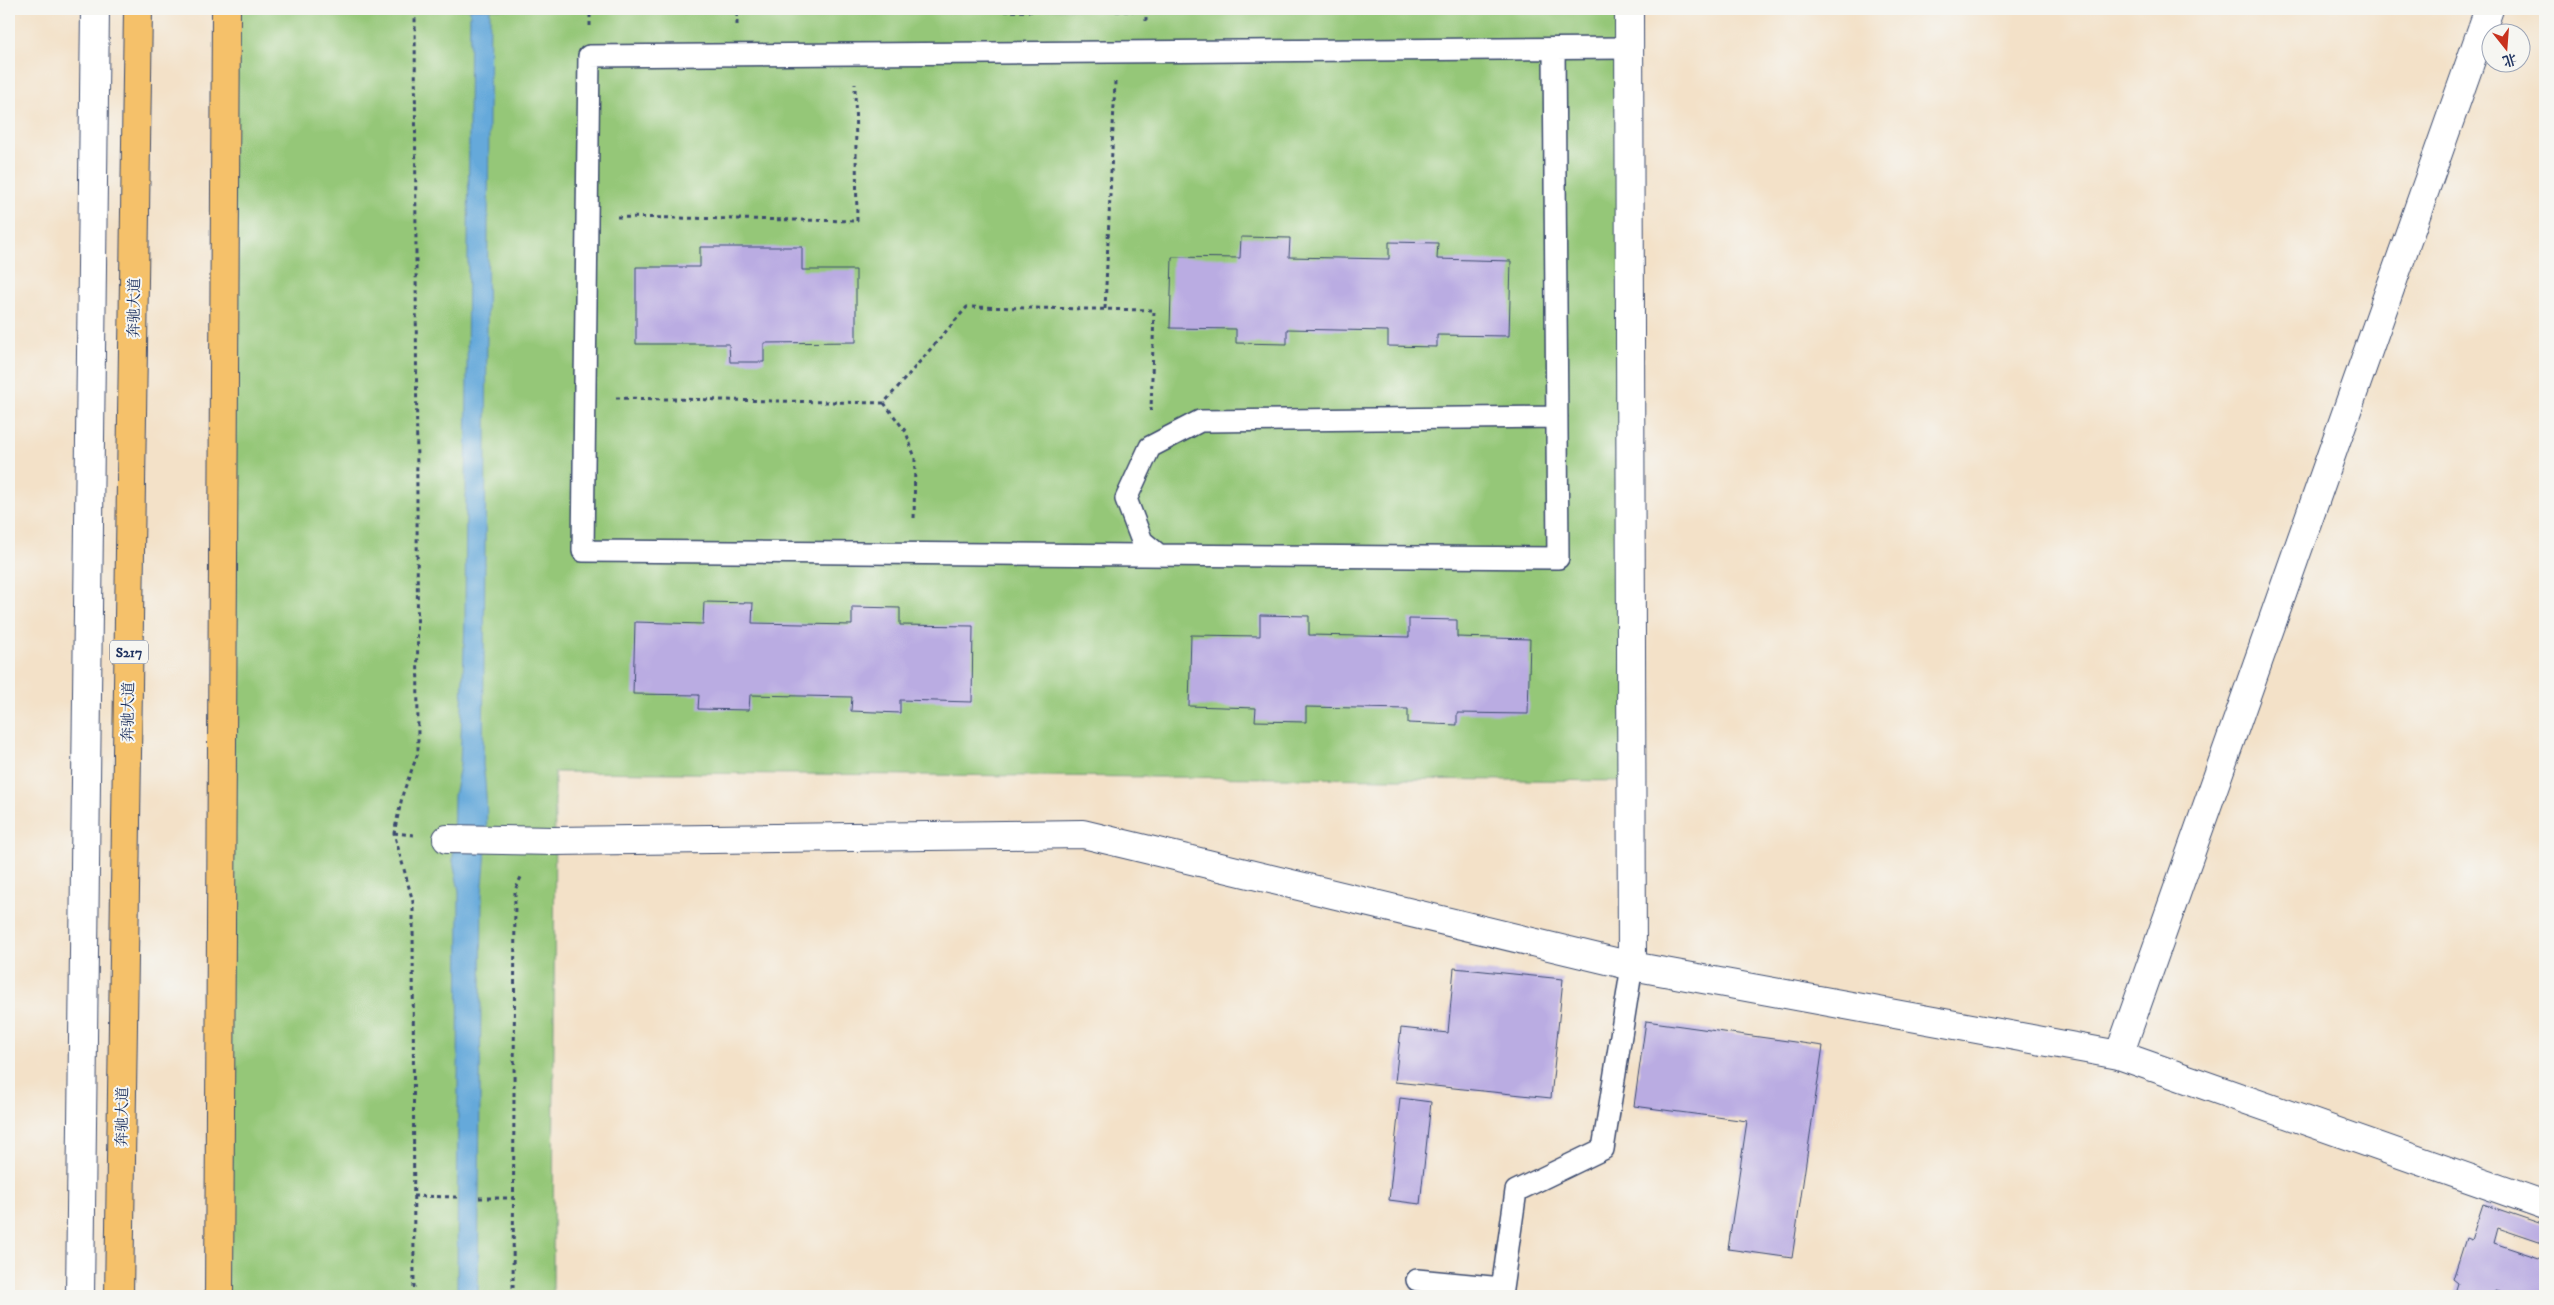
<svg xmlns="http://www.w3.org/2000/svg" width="2554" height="1305" font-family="'IM FELL DW Pica','Noto Serif SC',serif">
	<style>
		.green { fill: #95c778; stroke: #587b6b }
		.water { fill: #65a9da; stroke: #406c9c }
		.building { fill: #baace2 }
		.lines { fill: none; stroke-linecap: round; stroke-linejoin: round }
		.service-casing { stroke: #3b4a6e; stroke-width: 24 }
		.minor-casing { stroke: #3b4a6e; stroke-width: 30 }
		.tertiary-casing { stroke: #3b4a6e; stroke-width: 30 }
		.primary-casing { stroke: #3b4a6e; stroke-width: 30 }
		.path { stroke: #3b4a6e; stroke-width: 3; stroke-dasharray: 4 4; stroke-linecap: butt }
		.service { stroke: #fff; stroke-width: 21 }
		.minor { stroke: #fff; stroke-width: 28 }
		.tertiary { stroke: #fff; stroke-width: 28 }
		.primary { stroke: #f5c16b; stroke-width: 28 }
		.labels { text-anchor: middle; stroke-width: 4; stroke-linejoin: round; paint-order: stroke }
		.shield { fill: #f6f6f2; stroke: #5d6b8a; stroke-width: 1 }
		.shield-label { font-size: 14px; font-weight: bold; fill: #1b2f5e }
		.street-label { font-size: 15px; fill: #1b2f5e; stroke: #f6f6f2 }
	</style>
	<rect width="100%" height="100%" fill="#f6f6f2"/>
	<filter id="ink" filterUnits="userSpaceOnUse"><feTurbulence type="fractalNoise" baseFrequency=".02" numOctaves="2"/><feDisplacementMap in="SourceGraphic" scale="10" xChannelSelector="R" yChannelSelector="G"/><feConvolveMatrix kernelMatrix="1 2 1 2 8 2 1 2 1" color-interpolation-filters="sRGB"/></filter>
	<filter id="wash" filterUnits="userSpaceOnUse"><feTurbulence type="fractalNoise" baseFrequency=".0096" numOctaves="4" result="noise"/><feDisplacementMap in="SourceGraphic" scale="20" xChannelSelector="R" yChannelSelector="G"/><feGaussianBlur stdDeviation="1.12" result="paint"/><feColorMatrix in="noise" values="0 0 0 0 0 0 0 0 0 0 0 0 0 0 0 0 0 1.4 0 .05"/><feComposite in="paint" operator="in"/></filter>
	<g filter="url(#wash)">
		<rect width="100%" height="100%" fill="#f3e1c8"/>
		<!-- green -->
		<path class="green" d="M226,9H1629L1631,781L555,772L553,1296H219Z"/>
		<!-- water -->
		<path class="water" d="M470,9H490L483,765C489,807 487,850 482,893L478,1296H457L459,891L453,861L454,796L460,765L465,619Z"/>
		<g id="blocks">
			<!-- building -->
			<path class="building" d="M1241,237L1290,238L1289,257L1389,259V242L1438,243L1437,259L1511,261L1509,336L1437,335V347L1388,346V331L1287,329V344L1236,343V329L1170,328L1172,257L1240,258Z
				M700,247H802V270H856V342L764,343V362H730L729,344H636V267H700Z
				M704,602L753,603L752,623L852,625V607L900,608V625L973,626L972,702L900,700V713L851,711L852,697L750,695L749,710L698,709L699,695L633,694L635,622L703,624Z
				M1260,615L1309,616V635L1409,637V619L1457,620V637L1530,639L1528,714L1457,713V725L1408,723V709L1306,707V722L1255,721L1256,708L1189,706L1191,635L1260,636Z
				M1454,968L1563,979L1551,1098L1395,1082L1401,1028L1448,1033Z
				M1646,1021L1823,1046L1792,1258L1728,1249L1747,1121L1634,1106Z
				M1400,1098L1431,1102L1420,1204L1389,1200Z
				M2483,1204L2545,1225V1244L2498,1228L2494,1243L2545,1260V1296H2513L2496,1291L2494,1296H2454L2458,1283L2453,1279L2466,1238L2471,1240Z"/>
		</g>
	</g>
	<g filter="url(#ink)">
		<use href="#blocks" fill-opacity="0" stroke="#3b4a6e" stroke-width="1"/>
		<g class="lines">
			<defs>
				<path id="service" d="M1554,49L1558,558L583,551L589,56L1629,48
					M1159,555L1142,541L1126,499L1150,447L1200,421L1557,417
					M1417,1280L1502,1288
					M1501,1296L1516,1191L1603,1149L1632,966"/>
				<path id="minor" d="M447,839L554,841L1083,834L1632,966L1629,9
					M1632,966L2119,1055L2545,1205
					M2119,1055L2489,9"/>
				<path id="tertiary" d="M80,1296L95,9"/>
				<path id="primary" d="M119,1296L138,9
					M219,1296L226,9"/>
			</defs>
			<!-- service casing -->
			<use href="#service" class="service-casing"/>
			<!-- minor casing -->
			<use href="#minor" class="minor-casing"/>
			<!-- tertiary casing -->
			<use href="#tertiary" class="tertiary-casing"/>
			<!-- primary casing -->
			<use href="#primary" class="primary-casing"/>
			<!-- path -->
			<path class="path" d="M1146,21V9
				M737,25V12L1146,11
				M590,26V9
				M617,217L857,221L855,84
				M1105,309L1115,82
				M616,398L884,403L967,307L1154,310L1151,411
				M884,403L906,432L915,458L914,521
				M394,833L414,835
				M413,1196L457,1197
				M479,1198H514
				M414,1296L413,902L394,833L403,793L418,753L415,9
				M513,1296L515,890L522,875"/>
			<!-- service -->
			<use href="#service" class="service"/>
			<!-- minor -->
			<use href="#minor" class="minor"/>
			<!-- tertiary -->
			<use href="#tertiary" class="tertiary"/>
			<!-- primary -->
			<use href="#primary" class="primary"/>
		</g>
	</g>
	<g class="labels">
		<!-- shield labels -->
		<rect class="shield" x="110" y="640.5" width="38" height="23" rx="4"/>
		<g class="shield-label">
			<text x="129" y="657">S217</text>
		</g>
		<!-- street labels -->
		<g class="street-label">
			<text transform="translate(134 308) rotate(-89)" y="5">奔驰大道</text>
			<text transform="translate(128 712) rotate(-89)" y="5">奔驰大道</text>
			<text transform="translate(122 1117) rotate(-89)" y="5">奔驰大道</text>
		</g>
	</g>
	<!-- margin -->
	<rect width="2554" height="1305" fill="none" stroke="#f6f6f2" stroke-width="30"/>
	<!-- north arrow -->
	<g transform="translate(2506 48) rotate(163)"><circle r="24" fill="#f6f6f2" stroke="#9ea6b7"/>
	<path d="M0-4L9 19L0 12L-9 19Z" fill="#c8321e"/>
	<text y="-8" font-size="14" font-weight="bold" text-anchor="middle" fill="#1b2f5e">北</text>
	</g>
</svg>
